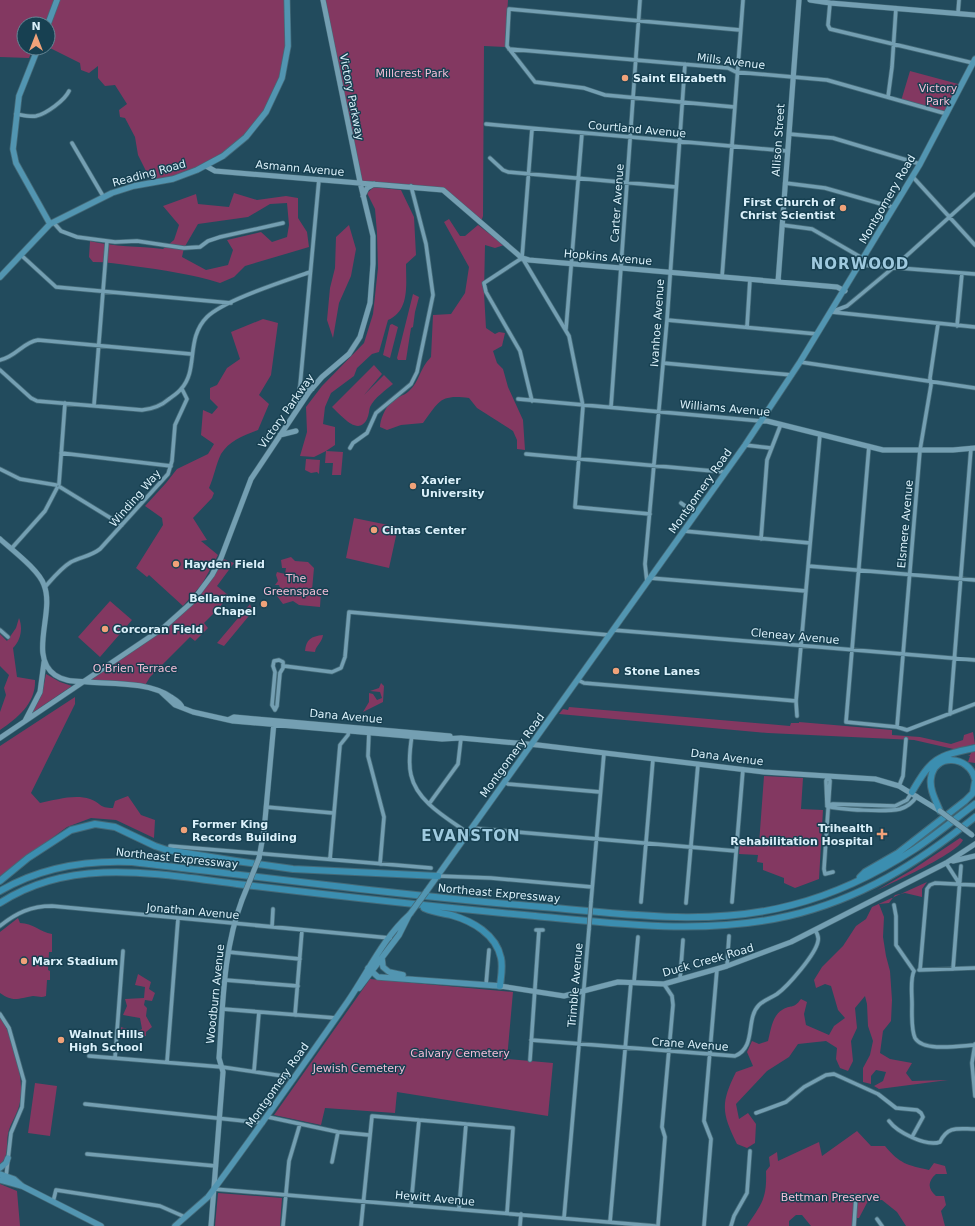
<svg xmlns="http://www.w3.org/2000/svg" width="975" height="1226" font-family="'DejaVu Sans',sans-serif">
	<style>
		.green { fill: #833861; fill-rule: evenodd }
		.lines { fill: none; stroke-linecap: round; stroke-linejoin: round }
		.street-casing { stroke: #446a78; stroke-width: 5 }
		.secondary-casing { stroke: #446a78; stroke-width: 6 }
		.primary-casing { stroke: #446a78; stroke-width: 7 }
		.highway-casing { stroke: #446a78; stroke-width: 8 }
		.street { stroke: #749fb2; stroke-width: 3.5 }
		.secondary { stroke: #749fb2; stroke-width: 5 }
		.primary { stroke: #5295b1; stroke-width: 5.5 }
		.highway { stroke: #3b8eb0; stroke-width: 6 }
		.street-bridge-casing { stroke: #446a78; stroke-width: 5; stroke-linecap: butt }
		.secondary-bridge-casing { stroke: #446a78; stroke-width: 6; stroke-linecap: butt }
		.primary-bridge-casing { stroke: #446a78; stroke-width: 7; stroke-linecap: butt }
		.street-bridge { stroke: #749fb2; stroke-width: 3.5 }
		.secondary-bridge { stroke: #749fb2; stroke-width: 5 }
		.primary-bridge { stroke: #5295b1; stroke-width: 5.5 }
		.poi-dot { fill: #f0a279; stroke: #174051; stroke-width: 1.5 }
		.labels { text-anchor: middle; stroke-width: 3; stroke-linejoin: round; paint-order: stroke }
		.street-label { font-size: 11px; fill: #daf0fa; stroke: #174051 }
		.park-label { font-size: 11px; fill: #f2bdd6; stroke: #174051 }
		.poi-label { font-size: 11px; font-weight: bold; fill: #daf0fa; stroke: #174051; text-anchor: start }
		.district-label { font-size: 15px; font-weight: bold; letter-spacing: 1px; fill: #9fcadf; stroke: #174051 }
	</style>
	<rect width="100%" height="100%" fill="#224b5d"/>
	<!-- green -->
	<path class="green" d="M0,0H287V56L270,104L251,131L206,166L152,183L138,155L135,137L125,118L120,117L119,110L127,104L115,85L105,86L98,78V66L89,73L81,70L80,63L48,47V24H24V48H33L29,58L0,57Z
		M323,0H508L505,47L484,46L483,216L481,222L446,191L360,182Z
		M910,71L962,85L948,114L901,101Z
		M374,187L401,190L414,217L416,255L406,264C406,284 410,311 388,320L379,352L372,354L357,368L354,376L331,393L325,407L323,424L335,427V445L326,451L343,452L341,475H332L333,463H325L326,451L314,457L300,456L307,432L306,407L322,386L364,343L373,314L378,268L377,233L375,209L367,193Z
		M234,193L257,200L286,196L298,198V218L307,232L309,247L245,266L234,277L220,283C191,274 163,270 133,266C119,264 107,262 93,262L89,257L90,241C115,247 138,246 163,249L174,240L179,225L163,206L196,194L198,204L229,207ZM287,203L289,225L287,237L272,242L261,232L227,240L233,250L228,265L206,270L182,257L184,248L198,224L248,217L270,204Z
		M449,219L460,236H465L478,225L504,245L495,248L485,245L484,293L486,328L495,334L499,332L505,333L502,346L493,351L497,363L503,369L508,387L523,420L525,450L517,449V440L513,431L477,408L469,398C439,394 439,402 423,423L401,425L387,430L380,427C380,420 385,408 391,402C396,397 404,396 409,391C420,381 419,369 431,357L433,315L451,314L465,293L469,267L444,222Z
		M349,225L356,249L351,276L339,303L333,338L327,320L330,288L335,268L336,237Z
		M413,294L419,297L415,312L413,327L411,328L406,360H398L397,358Z
		M263,319L278,323L271,375L259,395L269,404L258,430C244,435 229,441 221,454C216,464 214,477 209,488L214,493L212,498L193,518L207,540L201,541L218,555L202,584L183,606L149,575L147,577L136,568L163,525L162,518L145,506L166,483L177,469L208,454L214,444L201,435L203,410L212,414L218,407L210,399V388L217,385L227,368L240,359L231,332Z
		M392,324L398,327L390,358L383,355L390,325Z
		M374,365L382,374L364,395L384,375L393,384C386,390 374,398 370,407C369,410 369,415 367,419C358,437 341,415 332,407Z
		M306,459L320,460L319,474L317,472L311,473L305,470Z
		M354,518L398,527L389,568L346,558Z
		M291,557L295,561L308,562L314,568L312,590L321,592L320,607L299,605L293,601L283,604L277,596L280,591L278,588H280L279,585H275L278,581L276,575L277,572L285,574L286,568H282L281,560Z
		M221,558L234,563L217,586L228,595L220,607L204,623L208,628L195,641L190,637L150,677L144,687L85,682L163,628L191,603Z
		M110,601L132,620L100,657L78,637Z
		M250,604L253,611L224,646L217,643Z
		M19,618C23,628 21,640 13,648L17,677L35,680C36,703 18,718 0,730V712L6,695L4,688L9,675L0,666V634L7,641L16,628Z
		M323,635C322,643 316,645 315,652L305,651C306,640 311,636 323,635Z
		M46,674L60,682L72,686L32,713L42,694Z
		M381,683L384,686L383,702L363,712L369,702V693L373,694L377,700L382,698L380,692L370,691L379,688Z
		M75,697V704L31,793L40,803C56,800 74,794 90,799C101,803 99,808 113,808L115,801L128,796L141,815L155,820L154,838L116,820L91,818L67,827L0,876V746Z
		M569,707L790,726L791,723H799V722L892,730V735L920,737L951,744L963,740L964,735L973,732L975,744L960,748L975,751V763L968,762L970,756L968,755H970L971,753L914,740L768,733L559,714L563,709L568,710Z
		M764,776L803,778L801,809L823,810L819,879L795,888L784,883V878L763,870V863L757,862L758,855L739,854L740,843L759,844Z
		M960,838L963,840C957,854 891,883 874,892L912,870Z
		M927,882L922,889V897L905,893L895,895L889,903L879,904L884,917L883,937L886,956L890,971L892,1000L891,1021L883,1031L880,1053L890,1059L912,1063L906,1073L912,1081L948,1080L879,1089L874,1086L883,1081L886,1072L876,1070L871,1076V1084L863,1082V1068L870,1055L873,1041L868,1026L867,1004L865,996L855,1008L857,1028L851,1041L853,1061L848,1071L840,1068L836,1059L837,1048L826,1041L798,1044L789,1057L767,1071L736,1104L739,1119L748,1113L756,1124L755,1143L747,1148L737,1144C722,1113 720,1104 736,1072L753,1066L747,1052L752,1041L759,1044L768,1041C771,1030 772,1016 782,1010C791,1004 793,1010 801,999L807,1002L804,1014L806,1025L829,1035L834,1026L845,1018L838,1010L831,986L825,984L816,988L814,980L822,967L843,946L856,926L866,919L872,907Z
		M18,918L20,923C33,923 40,932 52,934V952H49L48,970L50,971V980H47L46,996C41,998 38,996 33,996C19,998 14,1003 0,993V932Z
		M138,974L151,982L149,989L155,993L152,1001L145,1000L144,1005L147,1008L146,1016L152,1027L146,1032V1036L127,1039L121,1035V1027L136,1032L142,1029L140,1018L123,1015L127,1006L125,999L144,998L145,987L135,985Z
		M370,979L513,992L507,1059L553,1063L548,1116L397,1092L395,1113L325,1108L321,1125L274,1115Z
		M0,1017C13,1035 25,1081 20,1102C18,1114 10,1123 8,1134C6,1144 9,1158 0,1164Z
		M35,1083L57,1086L50,1136L28,1133Z
		M857,1131L871,1146H885C900,1164 907,1165 929,1170L934,1163L945,1166L947,1174H936C927,1182 928,1189 936,1196H944L946,1205L941,1211L945,1226H906L897,1212L882,1200L868,1201L859,1218H857L856,1226H811L802,1215H796L789,1221V1226H747C762,1203 767,1199 766,1171L770,1166L769,1157L777,1152L778,1161L819,1142L822,1156Z
		M0,1184L17,1191L20,1226H0Z
		M218,1193L282,1198L280,1226H215Z"/>
	<g class="lines">
		<defs>
			<path id="street" d="M830,3L828,25L830,29L973,63
				M958,13L959,0
				M509,49L728,68L736,72L827,80L947,114
				M888,97L892,67L896,8
				M734,107L605,95L584,88L535,82L507,46L509,9L740,30
				M16,114C22,115 30,117 36,116C46,114 65,100 69,91
				M486,124L787,151
				M789,134L833,138L920,164
				M72,143L103,196
				M490,158L503,170L508,172L676,187
				M912,176L975,245
				M785,183L825,188L892,207
				M53,222L61,231L77,237L115,242L137,241L184,248L200,247L208,241L220,237L283,223
				M782,225L812,229L864,259
				M21,255L56,287L231,303
				M523,259L569,336L583,406L575,507L650,514
				M861,265L975,274
				M722,277L743,0
				M831,312L847,306L894,267L975,194
				M832,312L975,327
				M667,320L817,334
				M957,326L962,273
				M747,327L750,279
				M566,329L582,133
				M0,360C16,357 23,342 38,340L191,354
				M800,362L975,388
				M663,363L792,375
				M0,370L31,398L37,401L142,410C153,409 161,406 169,399C173,396 178,393 181,389C199,370 185,339 207,317C224,300 285,281 310,272
				M518,399L761,421
				M532,401L520,351L486,292L484,283L522,258L532,129
				M94,405L107,241
				M611,407L640,0
				M298,408L319,179
				M745,445L771,448
				M869,446L846,722L897,727L907,730L975,704
				M350,448L353,443L367,433L376,413L411,384L417,372L433,295L426,244L411,186
				M61,453L171,466
				M526,454L724,472
				M0,469L20,479L56,485
				M59,484L65,403
				M60,487L122,525
				M681,503L696,514
				M684,531L810,543
				M761,539L767,460L781,424
				M11,549L45,511L57,488
				M808,566L975,580
				M650,578L806,591
				M647,582L645,564L667,320L685,64
				M45,587C53,578 61,568 71,562C81,557 91,556 100,549L168,474L172,461L175,425L187,399L182,389
				M0,630L8,637
				M613,630L975,660
				M279,660L283,662V668L280,673L277,706L275,710L272,705L275,672L273,666L274,661Z
				M284,666L332,672L341,668L345,657L349,612L609,635
				M578,680L584,683L796,701
				M950,714L971,448
				M797,716L796,701L820,434
				M897,727L920,450L931,385L930,378L938,324
				M369,731L368,756L384,817L380,864
				M412,735C410,748 408,763 411,775C417,802 447,818 468,833
				M828,776L830,781L824,869L825,874L833,872
				M505,782L508,784L600,792
				M899,786L903,776L906,739
				M429,804L458,764L461,738
				M827,805L826,781L828,776
				M828,805L833,804L895,806L907,800L912,792
				M827,806C841,810 886,812 900,809C907,807 913,802 917,796
				M266,807L333,813
				M472,828L736,851
				M170,846L431,868
				M330,859L340,745L348,735L349,730
				M946,863L959,883
				M438,876L491,878L592,887
				M591,902L604,753
				M641,902L653,759
				M732,902L743,769
				M686,903L698,764
				M894,905L896,916V945L914,971
				M0,926C16,913 31,906 52,906L390,938
				M272,927L273,909
				M536,930H543
				M228,952L300,959
				M727,966L729,936
				M953,969L961,866
				M919,970L975,968
				M920,970L927,889L930,885L935,883L975,885
				M914,971C910,979 912,994 912,1004C912,1014 911,1029 915,1038C923,1052 959,1046 974,1045
				M680,979L683,940
				M225,980L298,986
				M634,982L638,937
				M486,985L489,950
				M223,1009L336,1018
				M0,1014L9,1028L24,1081L22,1107L11,1133L6,1177
				M295,1015L302,930
				M531,1040L735,1056C757,1047 745,1019 759,1005C764,1000 771,998 777,994C788,986 816,954 818,941C819,937 817,933 815,930
				M975,1044L972,1063L975,1096
				M89,1056L222,1067L290,1077L294,1079
				M115,1058L123,951
				M530,1060L539,930
				M167,1062L178,919
				M254,1071L259,1012
				M85,1104L263,1123
				M756,1113L786,1102L804,1087L826,1075L834,1074L878,1094L896,1108L917,1110L921,1113L923,1117L912,1137
				M268,1117L338,1132L369,1135
				M889,1121C897,1132 926,1147 940,1142C948,1125 959,1129 975,1129
				M87,1154L216,1166
				M332,1162L338,1132
				M214,1189L655,1226
				M53,1202L56,1190L160,1206L185,1217
				M411,1205L419,1120
				M459,1209L466,1124
				M564,1218L589,929
				M877,1219L882,1226
				M610,1222L631,982
				M283,1226L289,1161L300,1124
				M361,1226L372,1116L513,1128L507,1213
				M520,1226L521,1214
				M658,1226L665,1137L662,1127L673,1005L672,996L664,984
				M704,1226L711,1139L704,1121L717,969
				M731,1226L734,1216L747,1193L750,1151
				M854,1226L856,1196"/>
			<path id="secondary" d="M810,0L830,3L975,15
				M206,166L215,171L443,190L522,258L529,260L837,287L845,291
				M363,196L367,188L374,184
				M778,282L799,0
				M300,388L305,390L312,389
				M762,421H767L883,450H953L975,448
				M280,435L296,431
				M0,539C12,550 39,570 44,585C55,612 28,656 55,675C65,682 76,681 88,682C114,684 149,682 171,697C176,700 180,702 182,707
				M161,692L175,705L193,712L233,721L442,739L461,738L538,745L764,772L875,779L899,786L940,811
				M230,719L234,717L256,719L450,736
				M25,721L40,692L44,662
				M0,738L163,628L191,603L212,575L221,558L251,479L309,392L322,377L349,354L360,337L370,303L373,264V236L360,182L323,0
				M259,858L264,831L274,722
				M953,861L975,856
				M500,986L564,996L618,982L664,984L727,966L791,942L946,863L975,844
				M211,1226L223,1072L219,1058C223,1005 223,950 242,900"/>
			<path id="primary" d="M48,24L57,0
				M38,48L19,96L13,149L16,163L50,224
				M0,277L50,224L112,193L134,186L173,179L197,170L223,156L246,137L266,112L282,78L288,46L287,0
				M426,892L745,445L800,362L920,164L975,59
				M382,958L383,967L389,972L403,975
				M368,968L378,977L500,986
				M359,988L399,935L409,915
				M0,1168L6,1163L8,1158
				M0,1174L14,1179L22,1186L101,1226
				M0,1180L22,1186
				M175,1226L208,1197L214,1189C260,1127 304,1064 348,1001C368,972 383,938 410,914"/>
			<path id="highway" d="M912,792C932,758 936,756 975,748
				M940,811C936,801 929,789 931,778C934,753 969,755 975,779
				M860,877L865,872L898,853L965,801L973,793L975,782
				M0,881L28,858L71,830L95,824L115,827L155,846L167,850L236,861L293,869L438,876
				M0,891C41,867 85,860 132,862C269,878 406,896 543,907C626,914 710,927 792,905C835,894 878,873 915,849C936,835 955,819 975,804
				M0,903C71,856 158,874 237,884C337,896 436,907 535,916C620,924 705,935 788,916C861,899 918,863 975,817
				M424,908C433,912 441,913 451,915C472,921 496,934 501,958C503,967 501,977 500,986"/>
		</defs>
		<!-- street casing -->
		<use href="#street" class="street-casing"/>
		<!-- secondary casing -->
		<use href="#secondary" class="secondary-casing"/>
		<!-- primary casing -->
		<use href="#primary" class="primary-casing"/>
		<!-- highway casing -->
		<use href="#highway" class="highway-casing"/>
		<!-- street -->
		<use href="#street" class="street"/>
		<!-- secondary -->
		<use href="#secondary" class="secondary"/>
		<!-- primary -->
		<use href="#primary" class="primary"/>
		<!-- highway -->
		<use href="#highway" class="highway"/>
		<defs>
			<path id="street-bridge" d="M589,929L591,902"/>
			<path id="secondary-bridge" d="M940,811L972,835
				M242,900L259,858"/>
			<path id="primary-bridge" d="M410,914L426,892"/>
		</defs>
		<!-- street-bridge casing -->
		<use href="#street-bridge" class="street-bridge-casing"/>
		<!-- secondary-bridge casing -->
		<use href="#secondary-bridge" class="secondary-bridge-casing"/>
		<!-- primary-bridge casing -->
		<use href="#primary-bridge" class="primary-bridge-casing"/>
		<!-- street-bridge -->
		<use href="#street-bridge" class="street-bridge"/>
		<!-- secondary-bridge -->
		<use href="#secondary-bridge" class="secondary-bridge"/>
		<!-- primary-bridge -->
		<use href="#primary-bridge" class="primary-bridge"/>
	</g>
	<!-- markers -->
	<g class="poi-dot">
		<circle cx="625" cy="78" r="4"/>
		<circle cx="843" cy="208" r="4"/>
		<circle cx="413" cy="486" r="4"/>
		<circle cx="374" cy="530" r="4"/>
		<circle cx="176" cy="564" r="4"/>
		<circle cx="264" cy="604" r="4"/>
		<circle cx="105" cy="629" r="4"/>
		<circle cx="616" cy="671" r="4"/>
		<circle cx="184" cy="830" r="4"/>
		<path d="M880 828h4v4h4v4h-4v4h-4v-4h-4v-4h4z"/>
		<circle cx="24" cy="961" r="4"/>
		<circle cx="61" cy="1040" r="4"/>
	</g>
	<g class="labels">
		<!-- street labels -->
		<g class="street-label">
			<text transform="translate(731 61) rotate(7)" y="4">Mills Avenue</text>
			<text transform="translate(352 97) rotate(79)" y="4">Victory Parkway</text>
			<text transform="translate(637 129) rotate(5)" y="4">Courtland Avenue</text>
			<text transform="translate(778 140) rotate(-86)" y="4">Allison Street</text>
			<text transform="translate(300 168) rotate(5)" y="4">Asmann Avenue</text>
			<text transform="translate(149 173) rotate(-15)" y="4">Reading Road</text>
			<text transform="translate(887 199) rotate(-60)" y="4">Montgomery Road</text>
			<text transform="translate(617 203) rotate(-86)" y="4">Carter Avenue</text>
			<text transform="translate(608 257) rotate(5)" y="4">Hopkins Avenue</text>
			<text transform="translate(657 323) rotate(-86)" y="4">Ivanhoe Avenue</text>
			<text transform="translate(725 408) rotate(5)" y="4">Williams Avenue</text>
			<text transform="translate(286 411) rotate(-55)" y="4">Victory Parkway</text>
			<text transform="translate(700 491) rotate(-55)" y="4">Montgomery Road</text>
			<text transform="translate(135 498) rotate(-49)" y="4">Winding Way</text>
			<text transform="translate(905 524) rotate(-85)" y="4">Elsmere Avenue</text>
			<text transform="translate(795 636) rotate(5)" y="4">Cleneay Avenue</text>
			<text transform="translate(346 716) rotate(5)" y="4">Dana Avenue</text>
			<text transform="translate(512 755) rotate(-54)" y="4">Montgomery Road</text>
			<text transform="translate(727 757) rotate(7)" y="4">Dana Avenue</text>
			<text transform="translate(177 858) rotate(6)" y="4">Northeast Expressway</text>
			<text transform="translate(499 893) rotate(5)" y="4">Northeast Expressway</text>
			<text transform="translate(193 911) rotate(5)" y="4">Jonathan Avenue</text>
			<text transform="translate(708 960) rotate(-16)" y="4">Duck Creek Road</text>
			<text transform="translate(575 985) rotate(-85)" y="4">Trimble Avenue</text>
			<text transform="translate(215 994) rotate(-84)" y="4">Woodburn Avenue</text>
			<text transform="translate(690 1044) rotate(4)" y="4">Crane Avenue</text>
			<text transform="translate(277 1085) rotate(-55)" y="4">Montgomery Road</text>
			<text transform="translate(435 1198) rotate(5)" y="4">Hewitt Avenue</text>
		</g>
		<!-- park labels -->
		<g class="park-label">
			<text x="412" y="77">Millcrest Park</text>
			<text x="938" y="92">Victory<tspan x="938" dy="13">Park</tspan></text>
			<text x="296" y="582">The<tspan x="296" dy="13">Greenspace</tspan></text>
			<text x="135" y="672">O’Brien Terrace</text>
			<text x="460" y="1057">Calvary Cemetery</text>
			<text x="359" y="1072">Jewish Cemetery</text>
			<text x="830" y="1201">Bettman Preserve</text>
		</g>
		<!-- poi labels -->
		<g class="poi-label">
			<text x="633" y="82">Saint Elizabeth</text>
			<text x="835" y="206" text-anchor="end">First Church of<tspan x="835" dy="13">Christ Scientist</tspan></text>
			<text x="421" y="484">Xavier<tspan x="421" dy="13">University</tspan></text>
			<text x="382" y="534">Cintas Center</text>
			<text x="184" y="568">Hayden Field</text>
			<text x="256" y="602" text-anchor="end">Bellarmine<tspan x="256" dy="13">Chapel</tspan></text>
			<text x="113" y="633">Corcoran Field</text>
			<text x="624" y="675">Stone Lanes</text>
			<text x="192" y="828">Former King<tspan x="192" dy="13">Records Building</tspan></text>
			<text x="873" y="832" text-anchor="end">Trihealth<tspan x="873" dy="13">Rehabilitation Hospital</tspan></text>
			<text x="32" y="965">Marx Stadium</text>
			<text x="69" y="1038">Walnut Hills<tspan x="69" dy="13">High School</tspan></text>
		</g>
		<!-- district labels -->
		<g class="district-label">
			<text x="860" y="269">NORWOOD</text>
			<text x="471" y="841">EVANSTON</text>
		</g>
	</g>
	<!-- north arrow -->
	<g transform="translate(36 36)"><circle r="19" fill="#174051" stroke="#658695"/>
	<path d="M0-3L7 15L0 10L-7 15Z" fill="#f0a279"/>
	<text y="-6" font-size="11" font-weight="bold" text-anchor="middle" fill="#daf0fa">N</text>
	</g>
</svg>
